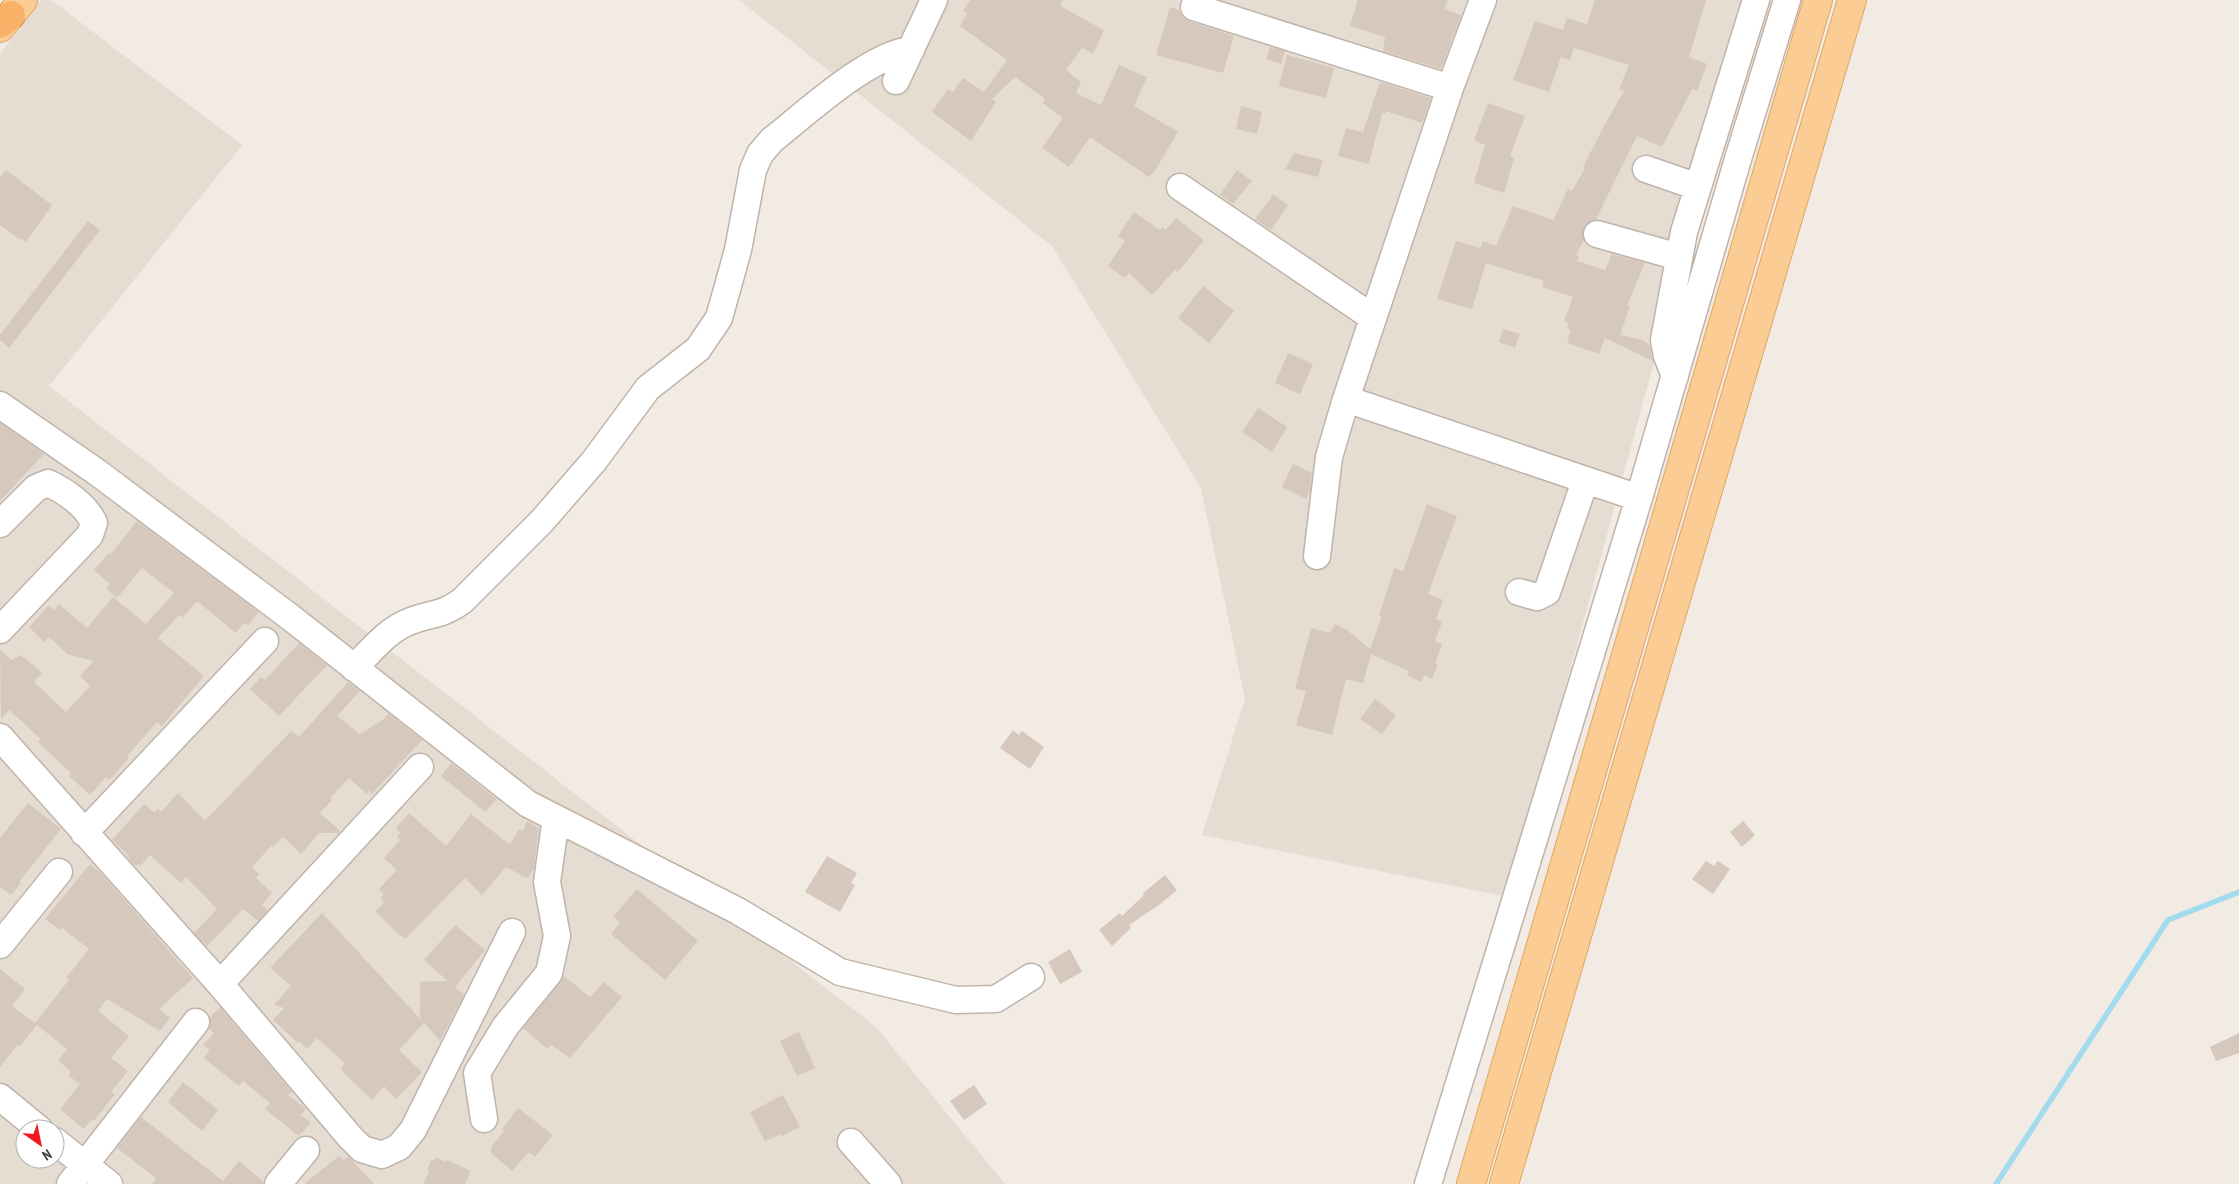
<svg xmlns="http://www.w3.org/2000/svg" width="2239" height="1184" font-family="'PT Sans Narrow',sans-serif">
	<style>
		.residential { fill: #e5dcd2; fill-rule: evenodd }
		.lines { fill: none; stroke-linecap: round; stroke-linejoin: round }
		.stream { stroke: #a1dbed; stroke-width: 5.5 }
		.building { fill: #d6c8bd }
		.minor-casing { stroke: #c0b4aa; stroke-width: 29 }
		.major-casing { stroke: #e0a664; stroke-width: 30 }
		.highway-casing { stroke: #d88238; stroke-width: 30 }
		.minor { stroke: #fff; stroke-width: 26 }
		.major { stroke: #fbcc94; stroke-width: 28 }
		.highway { stroke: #f9b067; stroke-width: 28 }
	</style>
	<rect width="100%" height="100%" fill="#f2ebe4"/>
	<!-- residential -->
	<path class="residential" d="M41,0H51L242,145L49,386L876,1027L1005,1184H0V54ZM25,1129H55V1159H25Z
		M739,0H1753L1508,897L1202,835L1245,699L1201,488L1052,246Z"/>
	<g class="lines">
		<!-- stream -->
		<path class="stream" d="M1996,1184L2168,920L2239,892"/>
	</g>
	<!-- building -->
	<path class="building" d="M970,0H1063L1060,6L1104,30L1093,54L1082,48L1066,70L1081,82L1076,93L1101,105L1119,65L1147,77L1134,106L1178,132L1154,172L1149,177L1090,137L1069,167L1042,148L1063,118L1043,103L1045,99L1015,77L992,99L996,102L971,141L932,112L948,89L953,92L963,78L984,92L1007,60L960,26L967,14L963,11Z
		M1358,0H1448L1444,9L1461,15L1441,69L1383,51L1385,37L1350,26Z
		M1595,0H1706L1689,57L1707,64L1697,91L1692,89L1662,147L1637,136L1596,219L1587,223L1583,230L1584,240L1576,255L1579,256L1577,261L1605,270L1612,254L1645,263L1627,305L1630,306L1620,335L1643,340L1650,346L1653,361L1605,338L1599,354L1567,343L1571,330L1567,329L1569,323L1564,321L1573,297L1542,287L1544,281L1486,263L1472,309L1437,299L1456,241L1480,248L1483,241L1496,246L1513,206L1553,220L1568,189L1572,191L1585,168L1583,167L1604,126L1624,91L1619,89L1629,65L1574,48L1570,60L1561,57L1549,92L1513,80L1535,21L1563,30L1567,18L1587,24Z
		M1170,7L1179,10L1183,17L1189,21L1234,36L1223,73L1156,55Z
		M1270,47L1285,51L1281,64L1266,59Z
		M1287,55L1334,68L1326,98L1279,86Z
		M1380,82L1431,98L1422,123L1386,111L1385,114L1382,113L1369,164L1338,156L1346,128L1363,132Z
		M1488,103L1525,116L1510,156L1514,158L1504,193L1474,183L1485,145L1474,140Z
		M1241,106L1262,112L1257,134L1236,129Z
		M1294,153L1323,160L1318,177L1285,169Z
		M6,170L52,205L26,242L21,238L20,240L0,225V178Z
		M1237,170L1252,181L1233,204L1220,195Z
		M1272,194L1288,205L1271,230L1255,219L1271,198Z
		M1134,212L1160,230L1162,227L1166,230L1176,218L1204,240L1178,272L1175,270L1152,295L1129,273L1125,278L1108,266L1125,241L1118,236Z
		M88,221L100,230L9,348L0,340V335Z
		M1203,286L1234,311L1209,343L1178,318Z
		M1503,329L1520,334L1515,348L1499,342Z
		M1288,353L1313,364L1300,394L1275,383Z
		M1258,408L1287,427L1272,452L1242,432Z
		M0,423L44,454L0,501Z
		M1293,464L1312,473L1310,491L1306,499L1282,487Z
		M1427,504L1457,516L1428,594L1443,600L1436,619L1442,622L1435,641L1442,644L1435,664L1438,665L1432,679L1424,675L1421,682L1407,675L1409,671L1371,654L1363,683L1346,679L1332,735L1296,725L1306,691L1295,689L1311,628L1330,633L1335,624L1347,630L1370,649L1382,617L1379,616L1394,568L1403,571Z
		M137,521L259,612L248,625L244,623L236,633L197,601L183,617L179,615L158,638L204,676L162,726L157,722L127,756L129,758L115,774L109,780L106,777L90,795L69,776L71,773L38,742L41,739L9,710L1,719L0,650L12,660L21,655L32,664L42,673L34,682L66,712L90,686L80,676L94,661L67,654L49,637L44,642L29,627L49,605L54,610L59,604L87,628L113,597L146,624L174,593L142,568L117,598L106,588L110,584L94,570L109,553L111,554Z
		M299,643L327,665L279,716L250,689L261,677L265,680Z
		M348,682L360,691L337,716L360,734L384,719L388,713L422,740L372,794L369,791L367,794L349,778L330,798L332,800L320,813L340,831L338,833H319L301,854L283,837L273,847L272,845L252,867L259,874L256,878L272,893L262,905L268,910L258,921L243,909L207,946L194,933L217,909L186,877L181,883L150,855L141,865H134L127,856L128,855L112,840L144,804L154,812L158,809L161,812L178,793L205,821L291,731L299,737Z
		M1375,699L1396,715L1382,734L1360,719Z
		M1013,730L1019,735L1022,731L1044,747L1030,769L1000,748Z
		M451,763L497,799L485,812L441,776Z
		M28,803L61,829L19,882L21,883L11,895L0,887V838Z
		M409,813L446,846L471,814L510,845L519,829L523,831L527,821L539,828L534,868L529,877L526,878L506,867L482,895L465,878L405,939L401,935L400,936L375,911L384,903L380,898L384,894L379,889L397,870L384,858L400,840L397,836L401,833L396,828Z
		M1743,821L1755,835L1742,847L1730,832Z
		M827,856L857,873L851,883L855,885L840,912L805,892Z
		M1706,861L1714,866L1718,861L1730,869L1713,894L1692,879Z
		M90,864L100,872L193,978L159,1009L170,1018L160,1031L107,999L98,1011L129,1036L111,1058L128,1071L111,1092L115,1094L94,1121L92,1119L84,1129L60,1109L80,1084L69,1076L71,1072L58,1060L67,1049L37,1025L20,1046L18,1044L0,1067V969L25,989L12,1006L35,1023L69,980L66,978L89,949L62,928L60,930L45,919Z
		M1165,875L1177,890L1159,905L1129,925L1131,928L1112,946L1099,930L1120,913L1122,916L1144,895L1142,894Z
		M637,889L698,941L665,980L611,934L620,922L613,917Z
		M322,913L424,1023L399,1050L422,1072L396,1099L384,1086L372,1100L343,1072L341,1068L345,1063L317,1038L307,1049L299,1041L298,1043L273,1020L284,1008L274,1005L291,986L270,968Z
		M455,925L485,950L455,987L464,995L440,1041L420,1018V982L448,981L424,960Z
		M1070,949L1082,972L1060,984L1048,962Z
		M564,976L590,997L604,982L622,997L570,1058L551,1045L548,1049L523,1028Z
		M220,1007L292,1092L288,1095L306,1109L301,1115L311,1123L299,1136L265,1109L270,1103L243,1081L239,1086L204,1058L210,1050L203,1045L214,1033L209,1029L210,1017Z
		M799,1032L815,1068L797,1076L780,1041Z
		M2239,1033V1053L2216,1061L2210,1047Z
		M183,1082L218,1110L202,1131L168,1102Z
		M974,1085L987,1104L964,1120L950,1101Z
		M783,1095L800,1127L782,1136L781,1134L765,1141L750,1112Z
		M518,1108L553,1135L535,1157L529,1152L512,1171L491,1153V1147L504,1131L502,1129Z
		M141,1117L223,1181L239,1161L263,1181V1184H152L156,1178L117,1148Z
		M339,1156L344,1160L348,1156L374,1184H304Z
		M437,1158L446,1162L447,1160L471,1171L465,1184H423L429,1172L428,1168L431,1161Z"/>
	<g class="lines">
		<defs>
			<path id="minor" d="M1194,7L1450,88
				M896,81L934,0
				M1646,169L1698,187
				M1180,187L1372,317
				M1597,234L1679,257
				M1675,376L1667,356L1664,340L1684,232L1756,0
				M1346,399L1639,498
				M0,405L98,473L290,617L528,804L738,911L840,972L956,1000L996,999L1031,977
				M0,524L36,488L48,483C65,491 86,505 94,523L90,535L0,630
				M1317,556L1329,457L1346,399L1450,88L1483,0
				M1519,592L1537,597L1547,592L1585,481
				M354,668C371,651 388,629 411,621C432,613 441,616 462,601L542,521L594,461L648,388L698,349L719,318L738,250L753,170L760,154L772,140C805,114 870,54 911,50
				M0,737L220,984L350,1137L362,1149L382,1155L399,1147L413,1130L512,932
				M84,833L265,641
				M0,945L59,872
				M220,984L420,767
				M0,1097L39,1129
				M484,1119L477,1073L505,1027L549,973L557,936L547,882L556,818
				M55,1141L109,1184
				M851,1142L888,1184
				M70,1184L196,1022
				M278,1184L306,1150
				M1428,1184L1639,498L1738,159L1787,0"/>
			<path id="major" d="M0,28L23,0
				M1471,1184L1818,0
				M1504,1184L1852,0"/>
			<path id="highway" d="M0,24L11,15"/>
		</defs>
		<!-- minor casing -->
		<use href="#minor" class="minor-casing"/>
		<!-- major casing -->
		<use href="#major" class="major-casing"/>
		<!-- highway casing -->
		<use href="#highway" class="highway-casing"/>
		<!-- minor -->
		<use href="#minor" class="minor"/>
		<!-- major -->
		<use href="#major" class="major"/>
		<!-- highway -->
		<use href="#highway" class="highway"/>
	</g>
	<!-- north arrow -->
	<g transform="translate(40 1144) rotate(147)"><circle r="24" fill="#ffffff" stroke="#b4b1ae"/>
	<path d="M0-4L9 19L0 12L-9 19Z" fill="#f4191d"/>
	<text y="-8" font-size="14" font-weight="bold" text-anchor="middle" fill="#433b34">N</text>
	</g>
</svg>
